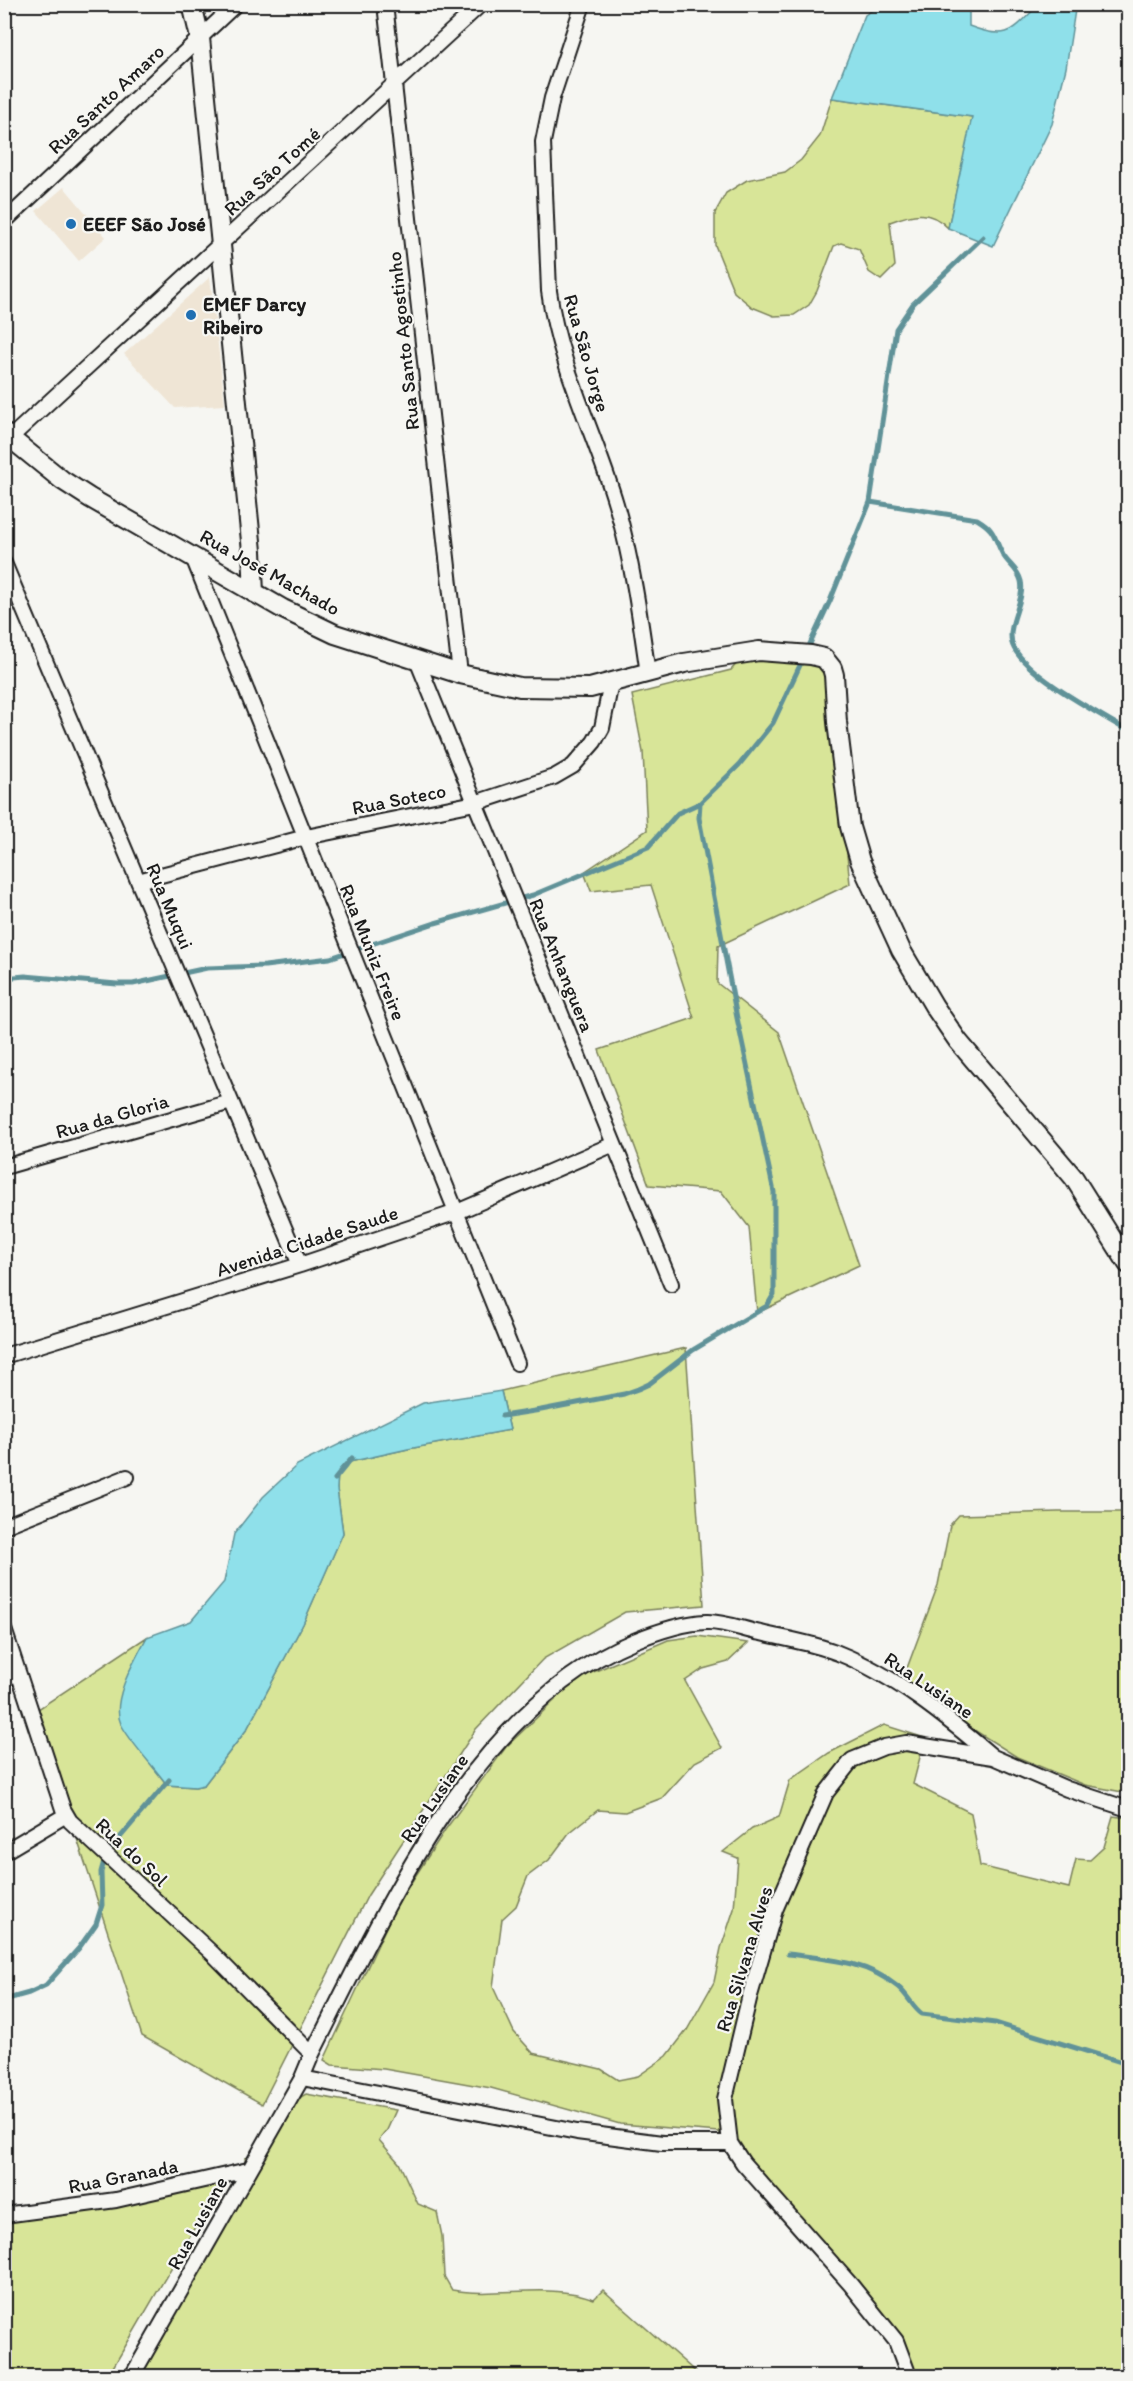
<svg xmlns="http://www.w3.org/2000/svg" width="1133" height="2381" font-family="Itim,sans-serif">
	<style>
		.built { fill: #efe5d5 }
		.green { fill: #d8e598; stroke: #7a805a; stroke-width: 1.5 }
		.water { fill: #8fe0ea; stroke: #619298; stroke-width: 1.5 }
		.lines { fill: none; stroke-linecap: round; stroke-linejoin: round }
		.stream { stroke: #619298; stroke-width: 5 }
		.minor-casing { stroke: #1c1c1c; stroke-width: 18 }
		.tertiary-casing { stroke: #1c1c1c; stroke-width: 22 }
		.minor { stroke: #f6f6f2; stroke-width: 14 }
		.tertiary { stroke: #f6f6f2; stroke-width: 18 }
		.poi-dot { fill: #1f6fb2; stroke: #f6f6f2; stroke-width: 2 }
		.labels { text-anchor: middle; stroke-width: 4.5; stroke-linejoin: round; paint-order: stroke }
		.street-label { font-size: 20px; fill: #1c1c1c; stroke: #f6f6f2 }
		.poi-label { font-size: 20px; font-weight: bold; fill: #1c1c1c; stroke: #f6f6f2; text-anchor: start }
	</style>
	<rect width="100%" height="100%" fill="#f6f6f2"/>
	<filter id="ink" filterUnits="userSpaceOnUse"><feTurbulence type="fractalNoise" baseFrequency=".0167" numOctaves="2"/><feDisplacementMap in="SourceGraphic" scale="12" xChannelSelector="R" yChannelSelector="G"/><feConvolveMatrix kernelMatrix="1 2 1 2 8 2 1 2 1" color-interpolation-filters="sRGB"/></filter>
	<g filter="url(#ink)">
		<!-- built -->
		<path class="built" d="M64,187L106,237L79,261L36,211Z
			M210,277L225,405L175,408L124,354Z"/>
		<!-- green -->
		<path class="green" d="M832,98L973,117L948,228C930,209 913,213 890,222L895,266L881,280L869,272L859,249L841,243L834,246L817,291L809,305L794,315L774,316L752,307L734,292L715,245V213L726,193L747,180L785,172L801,160L820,136Z
			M799,658L828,668L850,884L718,946L717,983L779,1032L859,1265L757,1313L749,1227L721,1191L649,1185L599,1050L694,1018L651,885L591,891L584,872L647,830L643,752L632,695L731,670L741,659Z
			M686,1348L704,1605L625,1612L543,1659L476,1729L368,1895L262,2104L142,2036L35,1711L147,1637L128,1675L121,1724L167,1785L195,1787L204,1785L247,1729L303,1624L343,1533L337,1489L338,1471L345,1463L408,1449L510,1430L501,1391Z
			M1058,1512H1128V1793L1085,1785L1017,1757L955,1718L900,1687L938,1585L950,1525L959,1515Z
			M697,1636L748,1643L728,1662L703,1669L685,1681L722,1748L695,1762L662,1798L625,1812L598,1810L569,1833L549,1860L528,1876L516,1906L502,1919L493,1987L514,2032L533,2053L601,2069L618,2080L638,2076L667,2056L687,2030L714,1982L721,1948L734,1909L738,1858L723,1852L752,1829L779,1817L790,1780L829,1753L884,1725L925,1738L913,1784L971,1813L980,1866L1069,1888L1076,1859L1090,1860L1104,1847L1113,1816L1128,1818V2376H910L892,2329L738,2167L719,2132L620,2124L491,2088L384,2069L332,2065L324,2060L396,1906L445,1830L506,1747L577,1679L668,1640Z
			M306,2094L396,2110L387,2130L379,2140L399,2163L418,2204L437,2212L442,2236L444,2276L452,2290C499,2298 549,2282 594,2299L603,2290L700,2376H138L247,2185L245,2158L265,2153L270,2137V2120L283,2107Z
			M210,2182L219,2186L108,2376H5L4,2219Z"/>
		<!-- water -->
		<path class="water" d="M929,4L969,10V26C1008,41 1012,32 1038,5C1051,4 1062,9 1075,10L1066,68L1052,124L993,246L948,228L972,117L832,98L865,15L880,5Z
			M501,1391L510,1430L408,1449L345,1463L338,1471L337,1489L343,1533L303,1624L247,1729L204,1785L195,1787L167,1785C155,1768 129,1741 121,1724C110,1700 136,1658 147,1637L191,1621L224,1582L234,1534L263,1497L297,1465L423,1403Z"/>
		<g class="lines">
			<!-- stream -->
			<path class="stream" d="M870,502L977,519C997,531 993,537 1003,555C1009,565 1018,569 1021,581C1026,602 1003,628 1014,648C1029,677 1100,714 1128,731
				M4,978L25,976L117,984H133L207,968L265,966L330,958L435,923L533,895L648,847L678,813L700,803L739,765L773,723L830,601L870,502L896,329L913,304L983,237
				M502,1416L541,1410L624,1394L638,1389L649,1384L693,1350L767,1306L774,1294V1192L737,1018L699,818L700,803
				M335,1479L352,1458
				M788,1954C828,1959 866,1961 898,1987C908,1995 912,2007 922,2014L995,2023L1128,2064
				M4,2000L29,1993L46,1985L79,1948L96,1924L102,1905L101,1872L106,1854L169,1780"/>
			<defs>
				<path id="minor" d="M385,4L460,674
					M583,4L552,98L543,142L549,291C559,366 595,433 616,504C632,560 640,617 648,674
					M4,222L236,4
					M10,438L481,4
					M192,555L517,1363
					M4,563L300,1265
					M417,660L671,1284
					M138,881L306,837L475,803L554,777L573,766L594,742L602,728L611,683
					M4,1167L231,1102
					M4,1356L300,1265L457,1212L614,1144
					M4,1526L127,1477
					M4,1629L63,1809L70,1821L213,1954L312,2054
					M4,1679L18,1673
					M4,1852L66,1815
					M302,2078L577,2132L662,2143H730
					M4,2215L116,2200L248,2170
					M132,2376L302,2078L312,2054C385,1910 475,1706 634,1641C656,1632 681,1623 706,1622C723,1621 744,1630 761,1633C786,1639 813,1643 838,1653C896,1676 946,1717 993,1757
					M909,2376L896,2341L851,2285L743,2163L730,2143L725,2099L749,1999L775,1910L826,1793L852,1760L884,1747L906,1743L993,1757L1067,1789L1128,1809"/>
				<path id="tertiary" d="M192,4L200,38L252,551L254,593
					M4,433L62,480L90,498L283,609L335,634L460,674L520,687L590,688L684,663L759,651L811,655L824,658L832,668L834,675L837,722L850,827L860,861L901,950L934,1006L958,1041L1074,1178L1128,1264"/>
			</defs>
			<!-- minor casing -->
			<use href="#minor" class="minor-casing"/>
			<!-- tertiary casing -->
			<use href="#tertiary" class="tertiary-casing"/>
			<!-- minor -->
			<use href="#minor" class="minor"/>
			<!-- tertiary -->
			<use href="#tertiary" class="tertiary"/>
		</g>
	</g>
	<!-- markers -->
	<g class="poi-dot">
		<circle cx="71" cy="224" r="6"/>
		<circle cx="191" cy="315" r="6"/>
	</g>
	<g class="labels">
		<!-- street labels -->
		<g class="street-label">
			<text transform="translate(106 99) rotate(-43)" y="7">Rua Santo Amaro</text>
			<text transform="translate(272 171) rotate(-42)" y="7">Rua São Tomé</text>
			<text transform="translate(403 341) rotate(-96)" y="7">Rua Santo Agostinho</text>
			<text transform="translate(587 353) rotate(74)" y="7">Rua São Jorge</text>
			<text transform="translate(270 572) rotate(29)" y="7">Rua José Machado</text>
			<text transform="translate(399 799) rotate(-11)" y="7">Rua Soteco</text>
			<text transform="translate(170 906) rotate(67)" y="7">Rua Muqui</text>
			<text transform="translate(373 952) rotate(68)" y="7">Rua Muniz Freire</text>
			<text transform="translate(562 965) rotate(68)" y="7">Rua Anhanguera</text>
			<text transform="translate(112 1116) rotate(-16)" y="7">Rua da Gloria</text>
			<text transform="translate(307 1241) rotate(-18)" y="7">Avenida Cidade Saude</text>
			<text transform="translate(929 1685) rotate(34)" y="7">Rua Lusiane</text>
			<text transform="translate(434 1798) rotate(-55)" y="7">Rua Lusiane</text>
			<text transform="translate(132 1852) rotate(43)" y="7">Rua do Sol</text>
			<text transform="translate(744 1959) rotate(-73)" y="7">Rua Silvana Alves</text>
			<text transform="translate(123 2176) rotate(-11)" y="7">Rua Granada</text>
			<text transform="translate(197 2223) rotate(-61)" y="7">Rua Lusiane</text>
		</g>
		<!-- poi labels -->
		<g class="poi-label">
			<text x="83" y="231">EEEF São José</text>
			<text x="203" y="311">EMEF Darcy<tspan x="203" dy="23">Ribeiro</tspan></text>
		</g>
	</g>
	<!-- margin -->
	<rect width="1133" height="2381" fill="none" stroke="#f6f6f2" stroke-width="24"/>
	<rect x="12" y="12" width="1109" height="2357" fill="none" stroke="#1c1c1c" stroke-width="2" filter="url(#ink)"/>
</svg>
